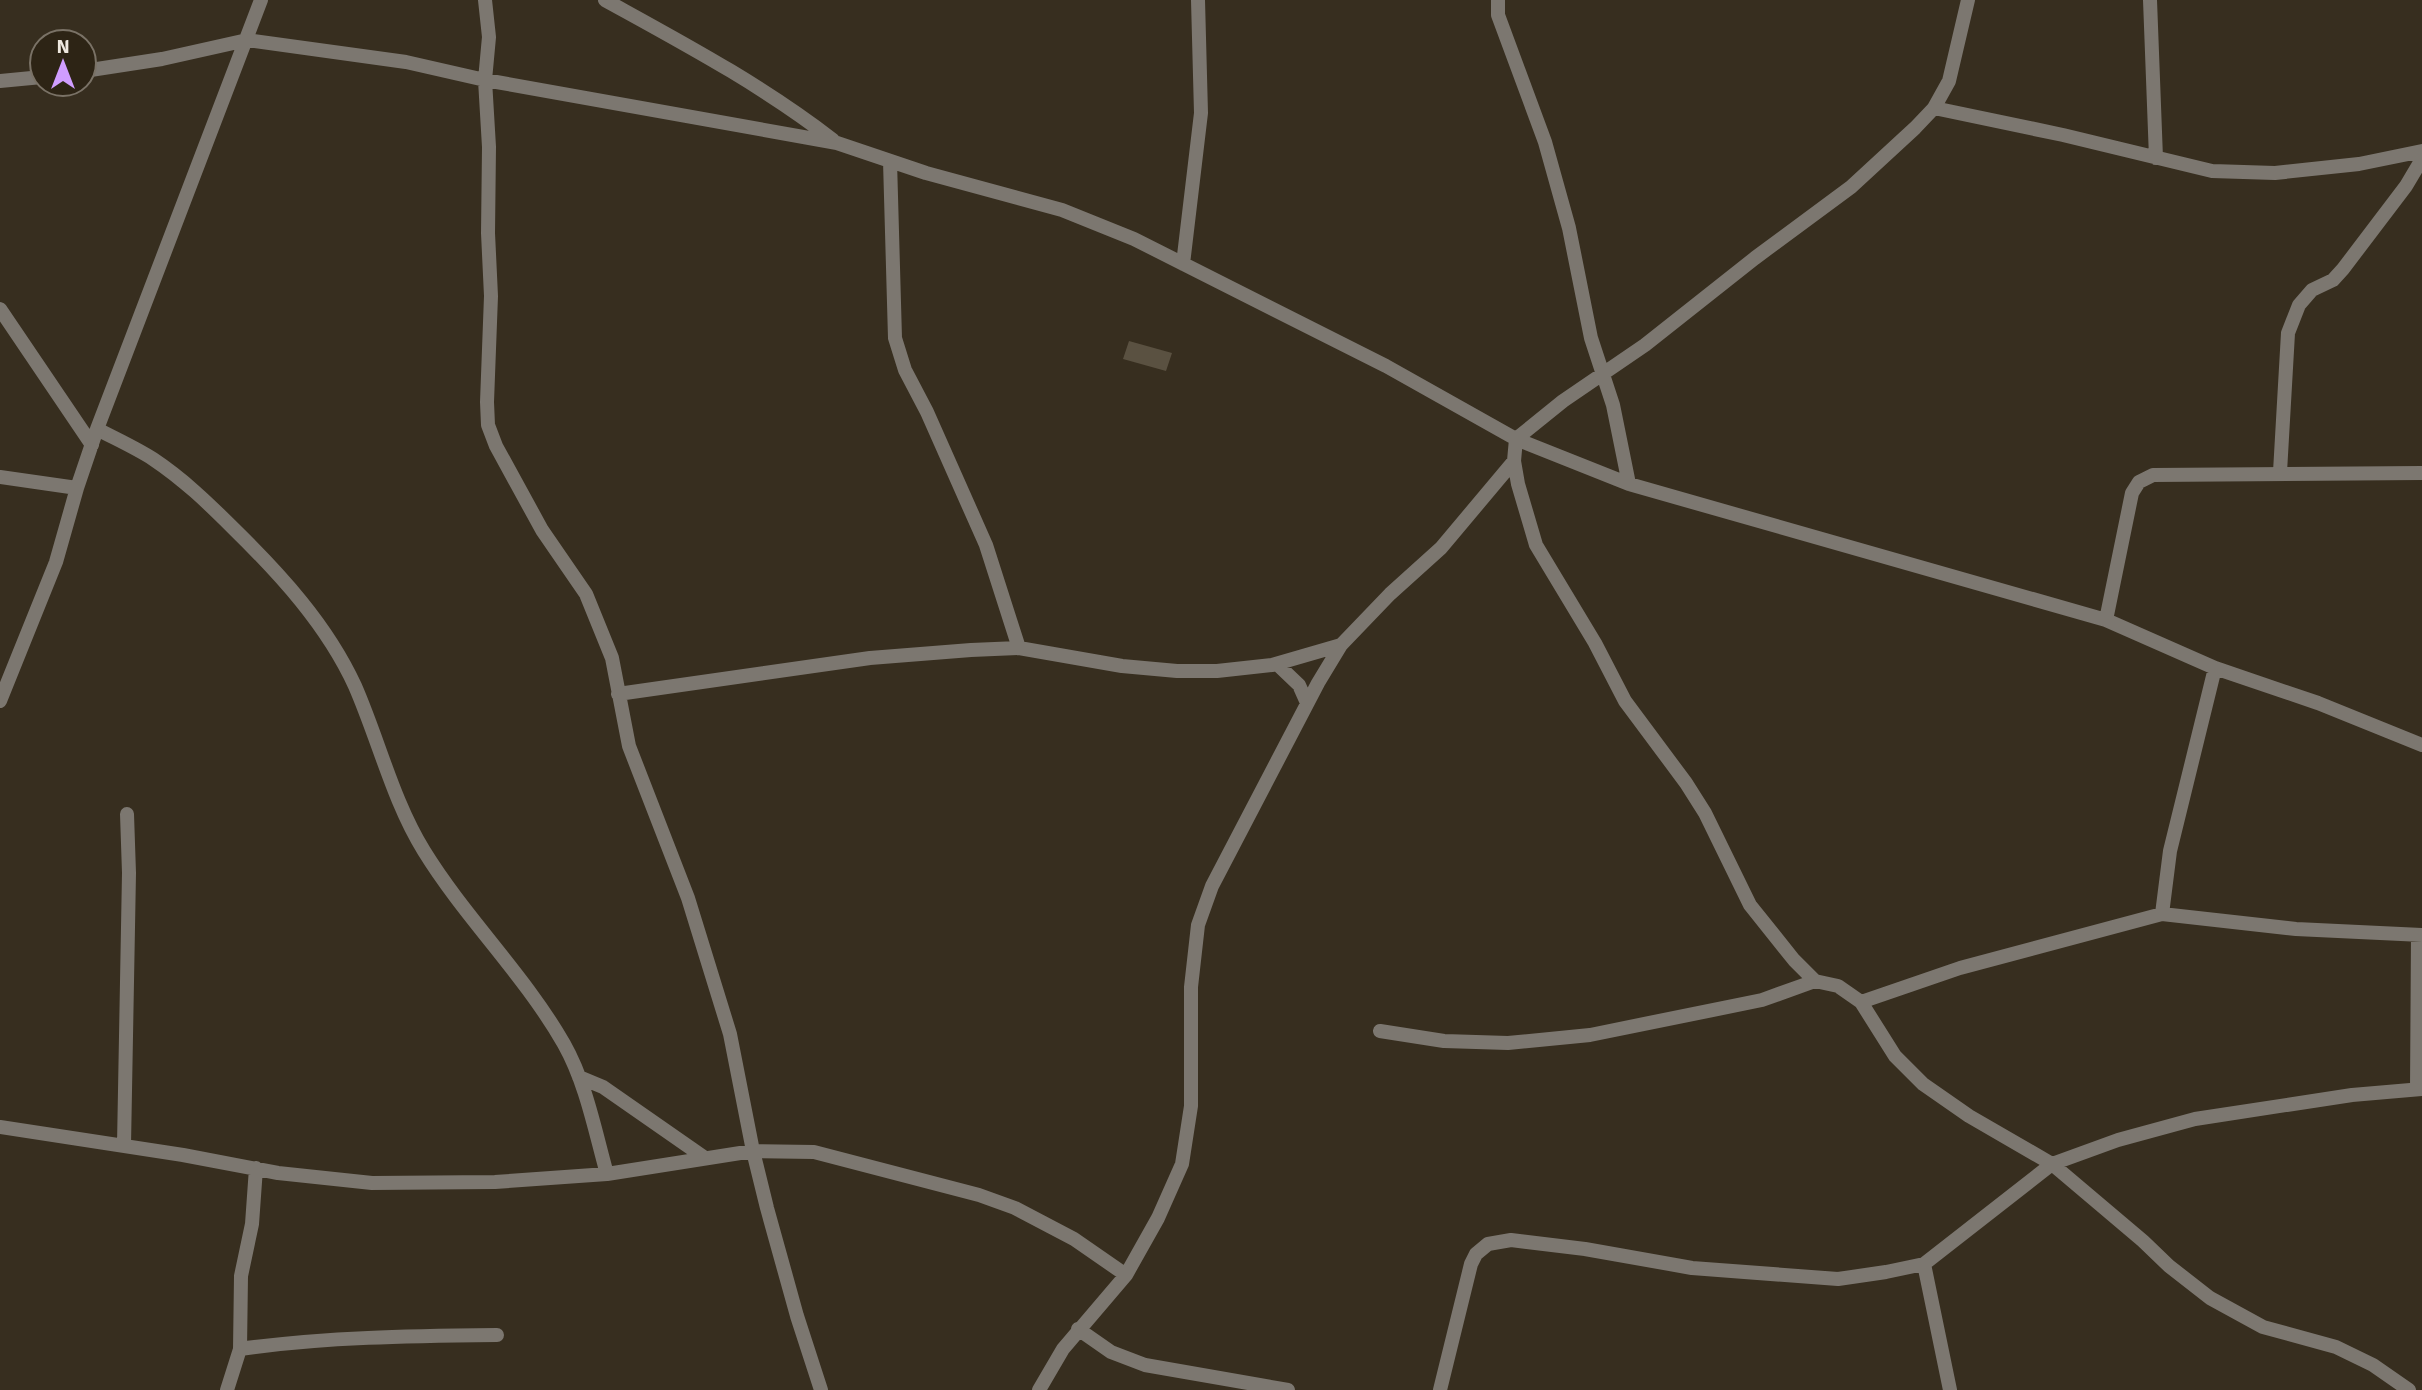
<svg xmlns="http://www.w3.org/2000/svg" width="2422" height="1390" font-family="Signika,sans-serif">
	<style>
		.building { fill: #5a5141 }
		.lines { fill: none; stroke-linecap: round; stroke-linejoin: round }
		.minor { stroke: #7c7770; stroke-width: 14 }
	</style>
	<rect width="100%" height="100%" fill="#372e1f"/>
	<!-- building -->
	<path class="building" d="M1129,341L1172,353L1166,371L1123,359Z"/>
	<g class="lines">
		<!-- minor -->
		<path class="minor" d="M485,0L489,37L485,80L489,147L488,233L491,296L487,402L488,425L496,446L542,530L586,594L612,658L629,746L688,898L730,1034L753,1151L767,1208L797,1316L821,1390
			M605,0C683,43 762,85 833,140
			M1498,0V15L1545,142L1569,228L1591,338L1613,405L1629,484
			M1968,0L1949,81L1934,108L1915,128L1851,187L1755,258L1645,345L1563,401L1516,439L1514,461L1518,484L1536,545L1595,643L1625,701L1686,783L1705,813L1750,905L1794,960L1815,981L1838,986L1861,1002L1895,1056L1923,1084L1969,1116L2052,1164L2143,1241L2169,1266L2210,1298L2263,1327L2336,1347L2373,1365L2409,1390
			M2150,0L2156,158
			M84,71L162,59L247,40L406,62L485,80L837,143L926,173L1062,210L1134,239L1386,366L1516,439L1629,484L2106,620L2215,668L2318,703L2422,745
			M0,81L42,77
			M1934,108L2063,135L2212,171L2275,173L2359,164L2422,151
			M890,161L895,338L905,370L927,412L986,545L1019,648
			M1183,264L1201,113L1198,0
			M0,309L92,445
			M97,429C116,439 136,448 153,459C183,479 208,503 233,528C280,574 327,625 355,686C379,741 393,801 424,851C466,919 524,974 564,1044C586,1083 595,1131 607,1174
			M2280,472L2288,333L2299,305L2312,290L2333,280L2343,269L2406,186L2422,159
			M0,477L77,488
			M2106,620L2132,493L2139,482L2153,475L2422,473
			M1277,664L1299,685L1307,703
			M618,694L870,658L971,650L1019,648L1122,666L1177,671H1217L1272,665L1341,645
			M0,701L56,562L77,488L97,429L261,0
			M2162,914L2170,851L2215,668
			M1861,1002L1960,968L2162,914L2296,929L2422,935
			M1380,1031L1444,1041L1508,1043L1590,1035L1762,1000L1815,981
			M579,1077L603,1087L705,1158
			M2417,1088L2418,935
			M0,1127L183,1155L278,1173L372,1183L495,1182L607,1174L753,1151L814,1152L979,1195L1015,1208L1074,1239L1126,1275
			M124,1145L129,873L127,814
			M1924,1264L1950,1390
			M1078,1329L1111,1352L1145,1365L1288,1390
			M240,1349C325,1337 411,1336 497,1335
			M227,1390L240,1349L241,1276L252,1224L256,1168
			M1039,1390L1063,1349L1126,1275L1158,1218L1182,1164L1191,1106V987L1198,925L1212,886L1318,683L1341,645L1390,594L1441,548L1514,461
			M1440,1390L1471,1264L1476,1254L1488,1244L1511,1240L1585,1249L1692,1268L1838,1279L1886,1272L1924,1264L2052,1164L2118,1140L2195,1119L2352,1095L2422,1089"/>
	</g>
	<!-- north arrow -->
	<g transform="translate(63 63)"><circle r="33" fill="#2d2415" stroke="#7a7266" stroke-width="2"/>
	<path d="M0-5L12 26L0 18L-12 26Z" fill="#d09dff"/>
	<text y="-10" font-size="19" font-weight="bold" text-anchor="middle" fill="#eee8df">N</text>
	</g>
</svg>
